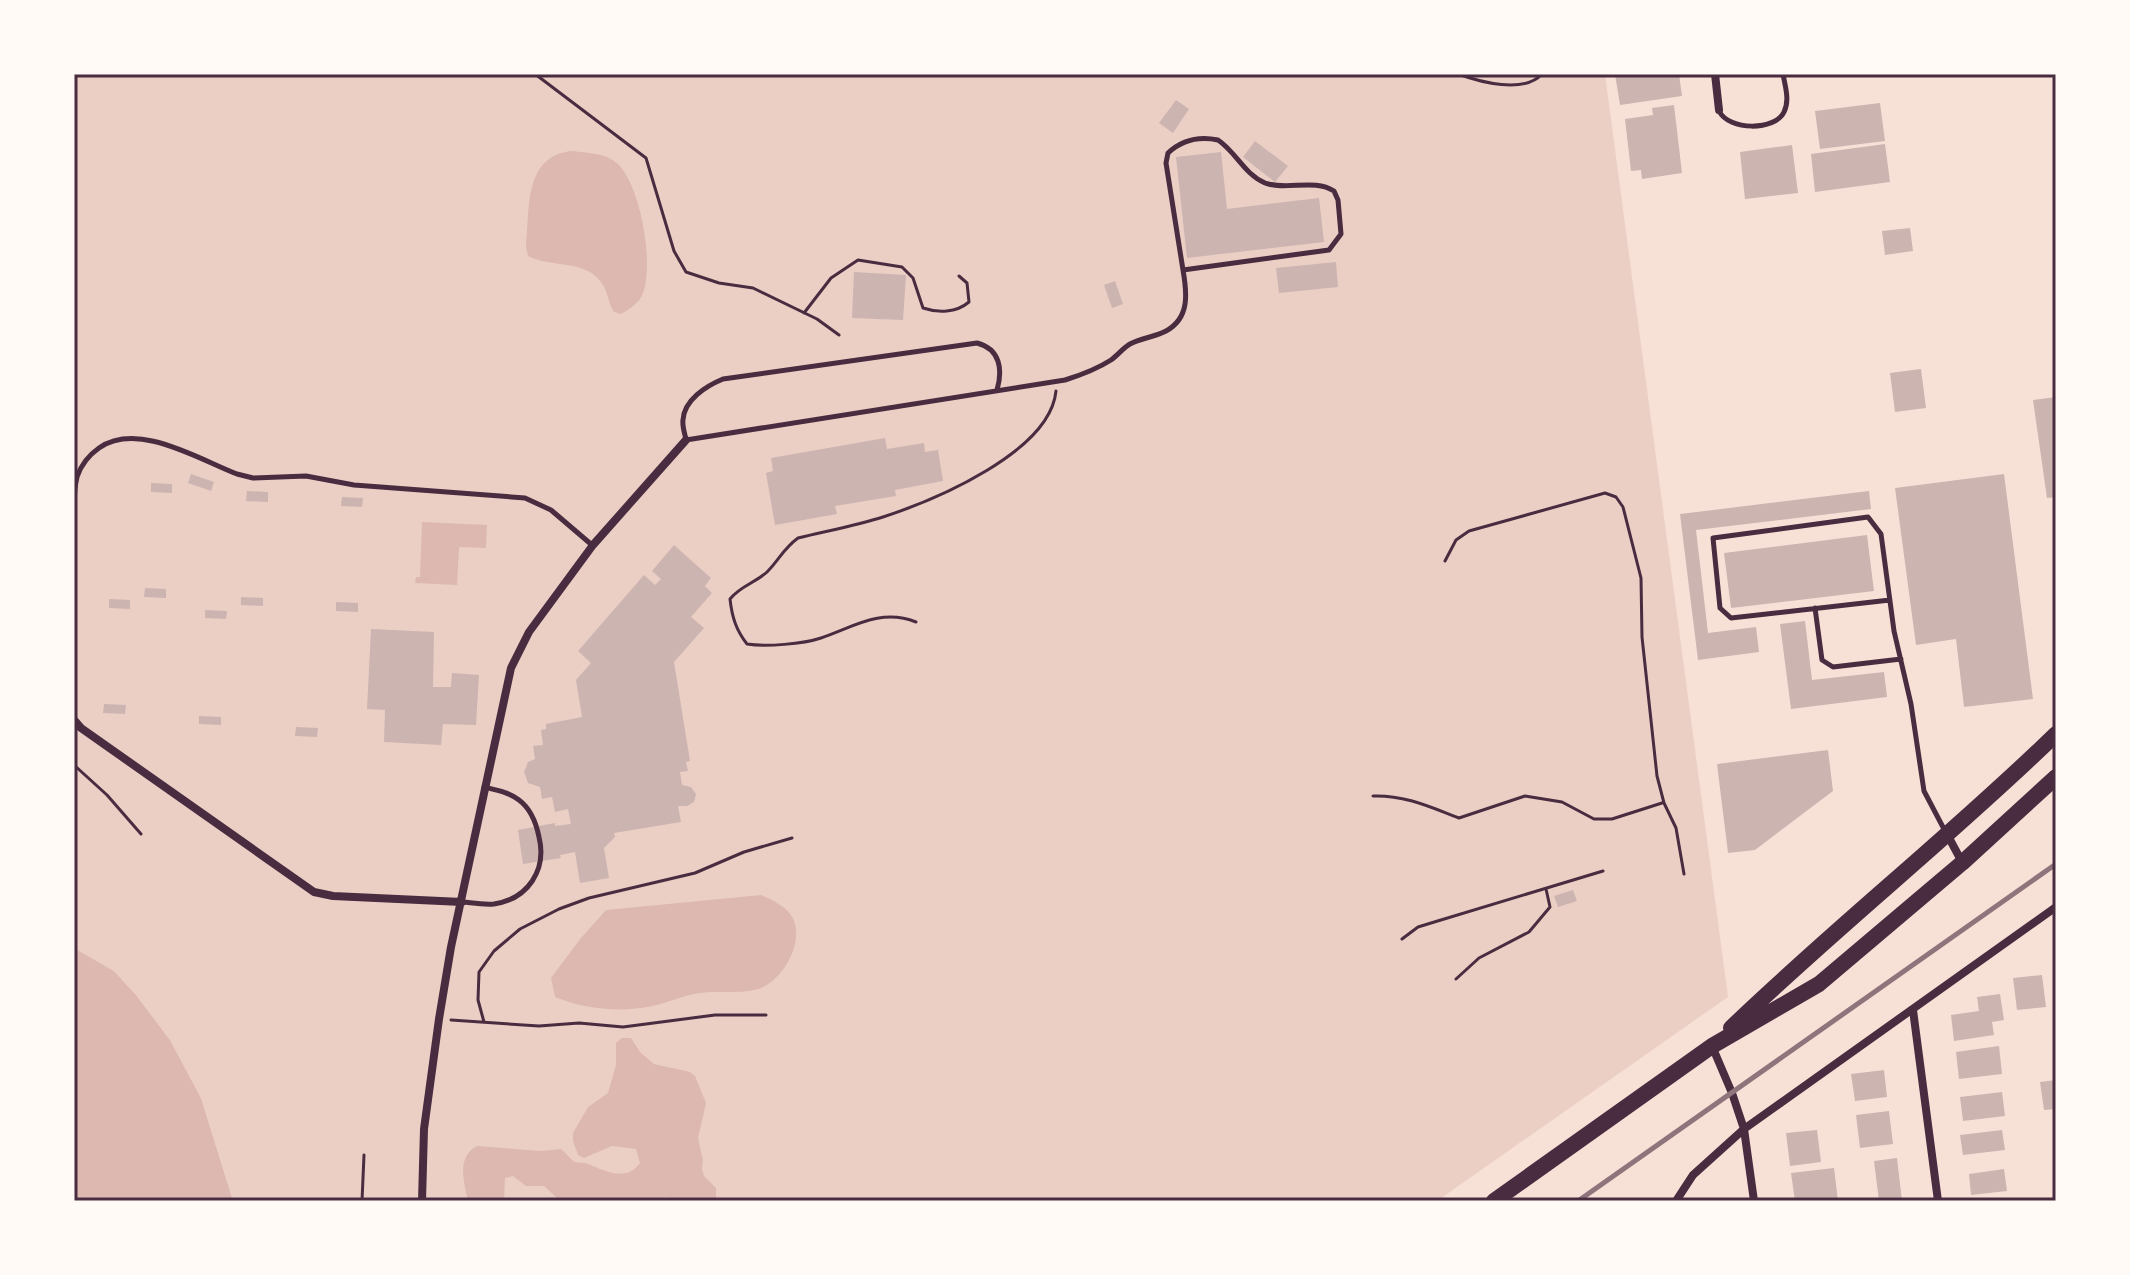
<svg xmlns="http://www.w3.org/2000/svg" width="2130" height="1275" font-family="Cabin,sans-serif">
	<style>
		.green { fill: #ebcfc5 }
		.water { fill: #dcb8b0 }
		.building { fill: #ccb4b1 }
		.lines { fill: none; stroke-linecap: round; stroke-linejoin: round }
		.path { stroke: #4a2c40; stroke-width: 3 }
		.service { stroke: #4a2c40; stroke-width: 5 }
		.minor { stroke: #4a2c40; stroke-width: 8 }
		.primary { stroke: #4a2c40; stroke-width: 16 }
		.rail { stroke: #8f747c; stroke-width: 5 }
		.neatline { fill: none; stroke: #4a2c40; stroke-width: 3 }
	</style>
	<rect width="100%" height="100%" fill="#f7e1d7"/>
	<!-- green -->
	<path class="green" d="M74,74H1605L1728,997L1437,1201H233L201,1098L170,1040L136,995L114,971L74,948Z"/>
	<!-- water -->
	<path class="water" d="M572,151C588,153 608,153 619,165C641,189 654,262 643,293C640,302 630,309 621,314L614,312C608,303 608,291 601,282C584,259 551,268 528,256L526,247C530,209 523,156 572,151Z
		M422,522L487,525L486,548L459,547L457,585L415,583L416,577H420Z
		M761,895C773,900 790,908 794,921C803,944 783,979 761,988C742,995 719,990 700,993C683,995 668,1003 652,1006C622,1013 583,1009 555,997L551,978L581,938L606,910Z
		M74,948L114,971L136,995L170,1040L201,1098L233,1201H74Z
		M622,1038H631L640,1052L654,1064L690,1072L695,1076L706,1103L698,1138L703,1160L702,1169L704,1176L716,1188V1201H676L666,1197L658,1201H560L544,1186H526L513,1176L505,1178L504,1201H468C464,1182 456,1157 477,1146L541,1151L561,1149C566,1153 570,1159 575,1162C579,1163 584,1162 588,1164C604,1170 626,1183 640,1163L636,1149L612,1146L584,1158L578,1155L573,1141V1133L588,1107L608,1093L616,1065V1043Z"/>
	<!-- building -->
	<path class="building" d="M1615,74H1679L1682,96L1620,105Z
		M1176,100L1189,109L1173,133L1159,123Z
		M1880,103L1885,141L1820,149L1815,111Z
		M1674,105L1682,173L1642,179L1641,170L1631,171L1625,119L1653,115L1652,108Z
		M1255,141L1288,166L1275,182L1243,157Z
		M1885,144L1890,182L1815,192L1811,154Z
		M1792,145L1798,193L1745,199L1740,152Z
		M1221,152L1227,209L1319,198L1324,242L1187,258L1176,157Z
		M1910,228L1913,251L1885,255L1882,231Z
		M1336,262L1338,287L1279,293L1276,268Z
		M854,272L906,275L903,320L852,318Z
		M1115,281L1123,304L1112,308L1104,285Z
		M1921,369L1926,408L1895,412L1890,373Z
		M2056,397V497L2047,498L2033,400Z
		M885,438L887,449L924,443L925,452L938,450L943,481L895,490L896,496L835,506L837,514L775,525L766,473L773,471L771,458Z
		M191,474L214,482L211,491L188,483Z
		M2004,474L2033,699L1964,707L1956,639L1916,645L1895,488Z
		M151,483L172,484V493L151,492Z
		M247,491L268,492V502L246,501Z
		M1869,491L1871,509L1696,530L1708,633L1756,627L1759,652L1698,660L1680,514Z
		M342,497L363,498L362,507L341,506Z
		M1867,535L1874,591L1731,608L1724,553Z
		M674,545L711,578L705,586L712,593L691,617L704,628L674,662L690,761L686,762L688,771L680,772L682,785L691,787L696,794L694,802L687,806H678L681,822L614,833L615,837L604,848L609,878L580,883L575,852L560,855L561,858L523,864L518,830L555,823V826L571,824L568,809L555,812L552,797L542,799L540,787L528,783L524,772L528,762L535,759L533,746L543,745L541,730L546,729V724L582,717L576,680L591,663L578,651L644,575L655,585L661,579L652,571Z
		M145,588L166,589V598L144,597Z
		M241,597L263,598V606L241,605Z
		M109,599L130,600V609L109,608Z
		M336,602L358,603V612L336,611Z
		M205,610L227,611L226,619L205,618Z
		M1805,621L1812,680L1884,672L1887,697L1791,709L1780,624Z
		M371,629L434,632L433,687H451L452,673L479,675L476,725L443,724L441,745L384,742L385,710L367,709Z
		M104,704L126,705L125,714L103,713Z
		M199,716L221,717V725L199,724Z
		M296,727L318,728L317,737L295,736Z
		M1828,750L1833,791L1755,850L1728,853L1717,764Z
		M1573,890L1577,901L1558,907L1554,896Z
		M2042,975L2046,1007L2017,1010L2013,978Z
		M2000,994L2004,1020L1992,1022L1994,1035L1954,1041L1951,1015L1979,1011L1977,997Z
		M1999,1046L2002,1074L1959,1079L1956,1052Z
		M1884,1070L1887,1097L1855,1101L1851,1074Z
		M2056,1080V1109L2044,1110L2040,1082Z
		M2002,1092L2005,1116L1963,1121L1960,1097Z
		M1889,1111L1893,1144L1860,1148L1856,1115Z
		M1817,1130L1821,1162L1790,1166L1786,1133Z
		M2002,1130L2005,1150L1963,1155L1960,1135Z
		M1897,1158L1902,1201H1879L1874,1161Z
		M1834,1168L1838,1201H1795L1791,1173Z
		M2004,1169L2007,1191L1971,1195L1969,1174Z"/>
	<g class="lines">
		<!-- path -->
		<path class="path" d="M535,74L646,158L674,251L686,272L719,283L753,288L817,319L839,335
			M1458,74C1480,82 1524,94 1542,74
			M804,313L831,278L858,260L902,267L913,278L923,308C938,313 956,313 969,302L967,283L959,276
			M1445,561L1456,540L1469,531L1605,493L1616,497L1623,507L1641,578L1642,637L1657,776L1664,803L1676,828L1684,874
			M916,622C881,608 853,627 821,638C803,644 766,647 747,644C736,630 732,617 730,599C740,586 755,583 767,572C779,560 783,549 798,538C826,531 855,526 883,517C935,500 1050,452 1056,391
			M74,765L107,795L141,834
			M1373,796C1405,795 1430,807 1459,818L1525,796L1562,802L1594,819H1612L1662,803
			M1402,939L1418,927L1431,923L1603,871
			M1456,979L1479,958L1529,932L1550,907L1546,889
			M451,1020L539,1026L579,1023L623,1027L715,1015H766
			M484,1022L478,1000L479,972L494,951L520,929L559,909L589,898L695,873L744,852L792,838
			M362,1201L364,1155"/>
		<!-- service -->
		<path class="service" d="M1719,111C1729,131 1775,131 1784,112C1790,100 1785,86 1783,74
			M997,390C1003,369 1000,349 977,343L723,379C706,386 684,400 683,420C682,426 685,434 686,440L1065,380C1081,375 1097,369 1111,360C1118,355 1123,348 1130,344C1141,338 1155,337 1166,331C1190,318 1187,293 1183,270L1329,250L1341,234L1338,200L1334,191C1314,178 1287,191 1265,183C1244,174 1236,152 1218,140C1199,136 1183,139 1168,153L1166,163L1183,270
			M74,551C76,527 71,500 77,477C81,465 89,455 99,448C138,421 198,459 237,474L253,478L306,476L354,485L525,498L551,510L592,545
			M1890,600L1731,618L1720,608L1713,538L1868,517L1881,534L1894,631L1911,704L1924,791L1945,831
			M1815,608L1822,660L1833,667L1901,659
			M463,902C473,903 483,905 494,904C528,899 547,870 539,837C536,822 531,809 519,800C509,792 496,790 484,787"/>
		<!-- minor -->
		<path class="minor" d="M1715,74L1719,110
			M74,720L81,728L314,892L333,896L462,902
			M1948,836L1962,862
			M1913,1010L1938,1201
			M1712,1046L1732,1093L1744,1129L1754,1201
			M422,1201L424,1129L439,1019L451,947L511,668L529,632L593,545L686,440
			M1676,1201L1693,1175L1744,1129L2056,907"/>
		<!-- primary -->
		<path class="primary" d="M1731,1028C1836,927 1951,836 2056,734
			M1494,1201L1712,1046L1819,984L1962,863L2056,777"/>
		<!-- rail -->
		<path class="rail" d="M1578,1201L2056,864"/>
	</g>
	<!-- border -->
	<rect width="2130" height="1275" fill="none" stroke="#fffaf5" stroke-width="152"/>
	<rect x="76" y="76" width="1978" height="1123" class="neatline"/>
</svg>
